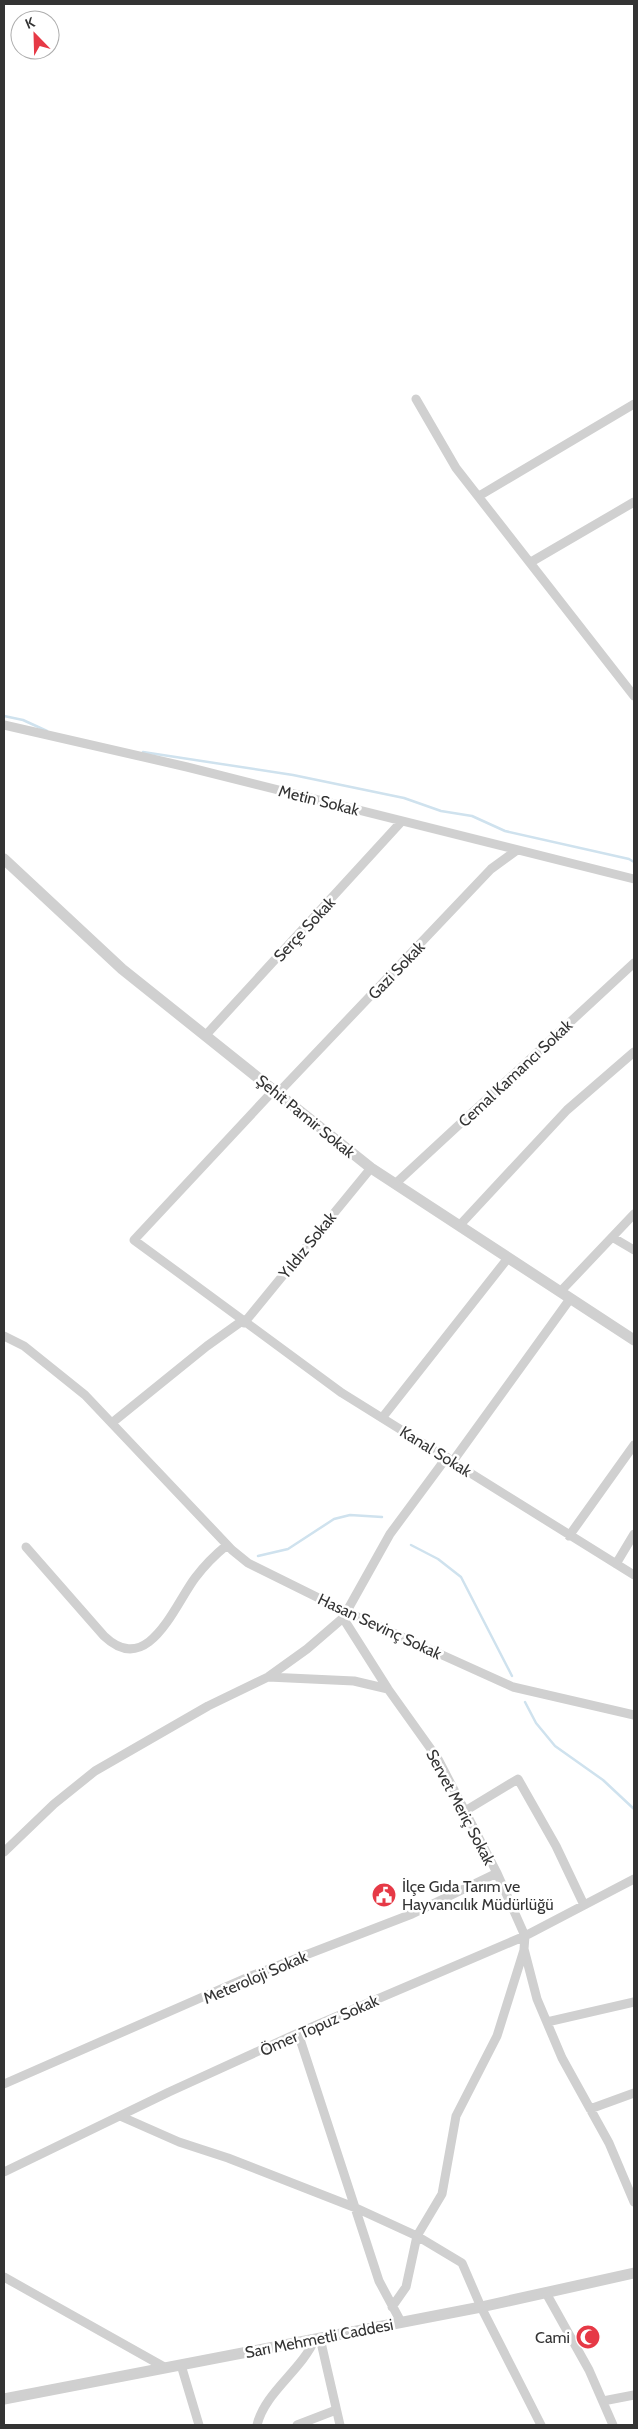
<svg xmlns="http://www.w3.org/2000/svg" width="638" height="2429" font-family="Cabin,sans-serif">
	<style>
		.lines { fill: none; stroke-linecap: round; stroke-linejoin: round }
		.stream { stroke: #cfe2ee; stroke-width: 2.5 }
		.minor { stroke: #d0d0d0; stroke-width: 9 }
		.tertiary { stroke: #d0d0d0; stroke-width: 11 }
		.labels { text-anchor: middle; stroke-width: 5; stroke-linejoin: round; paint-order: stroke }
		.street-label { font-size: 16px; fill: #333; stroke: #fff }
		.poi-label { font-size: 16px; fill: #333; stroke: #fff; text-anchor: start }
	</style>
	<rect width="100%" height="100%" fill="#fff"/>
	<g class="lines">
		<!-- stream -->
		<path class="stream" d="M4,716L23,720L47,731
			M143,752L293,775L404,798L441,811L472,816L505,831L629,859L634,862
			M411,1545L438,1559L461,1577L512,1676
			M258,1556L288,1549L334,1519L350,1515L382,1517
			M525,1702L536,1723L555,1746L603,1780L634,1809"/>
		<!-- minor -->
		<path class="minor" d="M416,399L456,468L634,696
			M479,496L634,404
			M531,562L634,502
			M4,725L187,767L634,879
			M205,1036L402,821
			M274,1090L134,1240L342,1393L634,1575
			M278,1093L491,869L517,850
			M395,1184L634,963
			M459,1226L567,1110L634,1052
			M612,1237L634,1250
			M560,1292L634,1214
			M244,1323L371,1168
			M4,1336L24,1346L85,1395L232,1550L248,1563L347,1612L513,1687L634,1715
			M382,1418L508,1258
			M113,1422L207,1346L242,1321
			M453,1461L570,1299
			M569,1536L634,1445
			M26,1547L104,1636C148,1678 174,1606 195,1578C204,1566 216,1554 227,1545
			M616,1564L634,1534
			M343,1618L388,1689L438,1759L497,1873L525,1936L524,1949L537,1999L562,2058L609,2143L634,2202
			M268,1677L354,1681L388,1689
			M465,1811L518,1779L556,1846L584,1905
			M4,1852L54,1804L95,1771L208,1706L268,1677L307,1649L343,1618L390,1534L447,1457
			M547,2022L634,2002
			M298,2033L379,2281L401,2322
			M4,2084L246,1978L412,1914L497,1873
			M590,2109L634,2093
			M120,2116L179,2142L228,2158L356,2208L417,2236L462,2263L481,2307L541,2425
			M4,2172L169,2092L298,2033L525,1936L634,1879
			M4,2277L166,2368
			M546,2293L589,2370L613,2425
			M392,2307L406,2287L417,2236L442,2194L456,2116L497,2036L524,1950
			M320,2338L340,2425
			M181,2365L199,2425
			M603,2401L634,2395
			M257,2425C265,2392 301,2371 315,2339
			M297,2425L336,2410"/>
		<!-- tertiary -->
		<path class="tertiary" d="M4,859L122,969L371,1168L634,1340
			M4,2399L481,2307L634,2273"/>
	</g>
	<!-- icons -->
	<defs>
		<symbol id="civic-disc" viewBox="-11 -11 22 22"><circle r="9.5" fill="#e63946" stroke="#fff"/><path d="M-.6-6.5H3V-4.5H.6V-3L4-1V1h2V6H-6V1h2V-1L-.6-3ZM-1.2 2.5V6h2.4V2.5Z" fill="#fff"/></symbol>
		<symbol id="mosque-disc" viewBox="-11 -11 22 22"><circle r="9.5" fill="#e63946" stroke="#fff"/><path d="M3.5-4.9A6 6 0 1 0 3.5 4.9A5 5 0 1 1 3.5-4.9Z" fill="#fff"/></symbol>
	</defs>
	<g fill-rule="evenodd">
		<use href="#civic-disc" x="370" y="1881" width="28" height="28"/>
		<use href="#mosque-disc" x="574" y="2323" width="28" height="28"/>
	</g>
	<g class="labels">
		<!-- street labels -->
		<g class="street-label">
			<text transform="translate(319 800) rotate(14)" y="6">Metin Sokak</text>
			<text transform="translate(304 929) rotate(-47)" y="6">Serçe Sokak</text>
			<text transform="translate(396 970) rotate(-46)" y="6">Gazi Sokak</text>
			<text transform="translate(515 1073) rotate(-43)" y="6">Cemal Kamancı Sokak</text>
			<text transform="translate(306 1116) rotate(39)" y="6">Şehit Pamir Sokak</text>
			<text transform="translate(307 1245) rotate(-51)" y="6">Yıldız Sokak</text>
			<text transform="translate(436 1451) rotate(32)" y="6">Kanal Sokak</text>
			<text transform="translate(380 1626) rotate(25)" y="6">Hasan Sevinç Sokak</text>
			<text transform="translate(461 1807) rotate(62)" y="6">Servet Meriç Sokak</text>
			<text transform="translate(255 1977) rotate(-23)" y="6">Meteroloji Sokak</text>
			<text transform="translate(319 2025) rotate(-24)" y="6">Ömer Topuz Sokak</text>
			<text transform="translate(319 2338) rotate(-11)" y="6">Sarı Mehmetli Caddesi</text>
		</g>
		<!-- poi labels -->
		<g class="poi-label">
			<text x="402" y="1892">İlçe Gıda Tarım ve<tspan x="402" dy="18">Hayvancılık Müdürlüğü</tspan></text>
			<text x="570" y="2343" text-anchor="end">Cami</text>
		</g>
	</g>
	<!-- border -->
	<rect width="638" height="2429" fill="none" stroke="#333333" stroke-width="10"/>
	<!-- north arrow -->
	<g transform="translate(35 35) rotate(337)"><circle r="24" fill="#ffffff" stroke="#adadad"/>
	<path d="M0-4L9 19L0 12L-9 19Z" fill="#e63946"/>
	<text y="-8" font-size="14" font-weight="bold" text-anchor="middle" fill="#333333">K</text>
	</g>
</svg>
